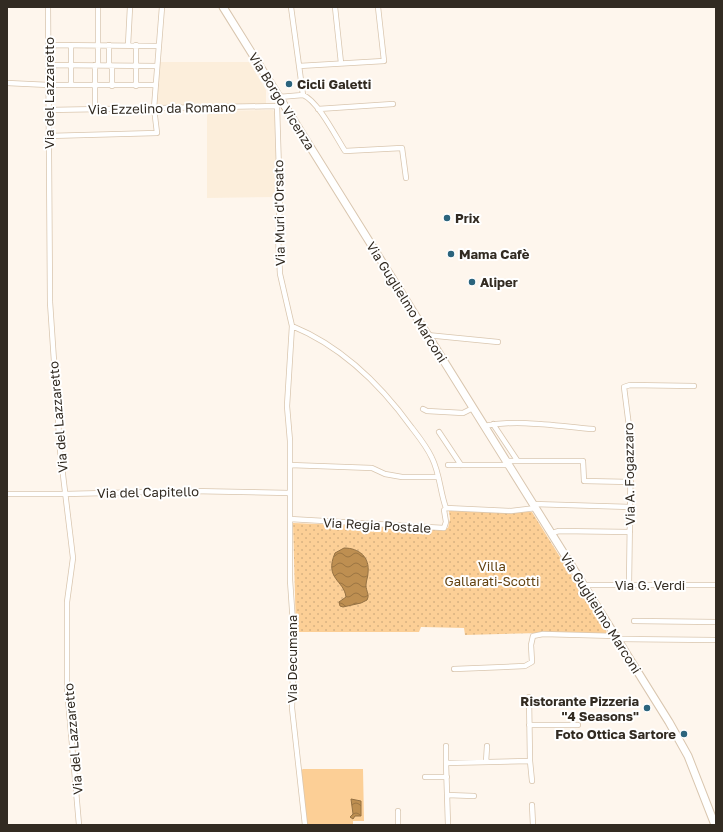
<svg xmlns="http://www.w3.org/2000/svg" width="723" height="832" font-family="'Golos Text',sans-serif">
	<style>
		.built { fill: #fceedb }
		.grass { fill: url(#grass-dots) }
		.pitch { fill: #fccf96 }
		.water { fill: url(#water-waves); stroke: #947143 }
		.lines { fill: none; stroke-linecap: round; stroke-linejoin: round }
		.street-casing { stroke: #d9c6af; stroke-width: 6 }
		.secondary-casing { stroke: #d9c6af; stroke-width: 9 }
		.street { stroke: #fff; stroke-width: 4.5 }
		.secondary { stroke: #fff; stroke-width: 7 }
		.poi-dot { fill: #2b647d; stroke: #fff; stroke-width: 1.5 }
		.labels { text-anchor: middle; stroke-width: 4; stroke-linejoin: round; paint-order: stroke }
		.poi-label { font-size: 13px; font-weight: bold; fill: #322b22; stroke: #fff; text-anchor: start }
		.street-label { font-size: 13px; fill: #322b22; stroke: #fff }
		.park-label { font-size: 13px; fill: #634211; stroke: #fff }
	</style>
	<defs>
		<pattern id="grass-dots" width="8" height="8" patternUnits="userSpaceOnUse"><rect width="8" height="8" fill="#fccf96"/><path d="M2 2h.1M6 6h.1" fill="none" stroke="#d8b281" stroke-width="1.8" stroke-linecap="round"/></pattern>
		<pattern id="water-waves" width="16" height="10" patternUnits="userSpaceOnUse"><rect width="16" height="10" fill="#be8f51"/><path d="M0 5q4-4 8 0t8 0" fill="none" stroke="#9b7543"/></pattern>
	</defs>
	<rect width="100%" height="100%" fill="#fef6ed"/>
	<!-- built -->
	<path class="built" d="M159,62H249L266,90V104L156,107Z
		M273,110L276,114L278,197L207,198V111Z"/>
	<!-- grass -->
	<path class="grass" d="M449,511L532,512L608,634L539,633L465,635L464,628L421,627L419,632H296L293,523L439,529L448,528L450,519Z"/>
	<!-- pitch -->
	<path class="pitch" d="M303,769H363L364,821H353V825H307L300,771Z"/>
	<!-- water -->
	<path class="water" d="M344,548C359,548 370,557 368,573C368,577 366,581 366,585C366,592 370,594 367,600L361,603L343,607L340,606L339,602L346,597C344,580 324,579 335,553Z
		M351,799L361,801V816H355L353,819L350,817L353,814Z"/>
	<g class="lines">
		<defs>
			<path id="street" d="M48,7L50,302L60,450L73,558L67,602V687L79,825
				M335,7L341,63
				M49,45L158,46
				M128,45L130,7
				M136,45V86
				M49,65L157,66
				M95,65V110
				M98,65V7
				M109,66V45
				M299,66L384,61L378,7
				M7,83L49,85H156
				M71,85V45
				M112,86V66
				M303,95C318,101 336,137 345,151L402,148L406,178
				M279,97L303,95L291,7
				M282,101L277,106L280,204L278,237L280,274L292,326L287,406L290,441V580L294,638L292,708L305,825
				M318,109L393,104
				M48,110L277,106
				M48,136L157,133L154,108L162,7
				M292,326C341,346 381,385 412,428C419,437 427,447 432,458C440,474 440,492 446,508
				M427,335L498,342
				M423,409L427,411L463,413L473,408
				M493,424L517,460
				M484,426C518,419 557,426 593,429
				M439,432L461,465
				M506,461H583L584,481L631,482
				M290,465L372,468L385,474L402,477H438
				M448,465H509
				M7,494H65L191,491L290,493
				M533,504L631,507
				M290,519L444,528L446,522L444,510L446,508L511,511L536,508
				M552,533L559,531L630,532
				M584,585H716
				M629,585L631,442L624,387L630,385L694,386
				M634,621L716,622
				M618,639L714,640
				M454,669L525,666L532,662L531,645L533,636L543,634L616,636
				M529,725H578
				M446,746V763
				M530,761L532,781
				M486,762L487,746
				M425,777H447
				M447,795L474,796
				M532,805L533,825
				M398,825V811
				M448,825L446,763L530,761L529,697"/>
			<path id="secondary" d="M223,7L669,722L688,756L715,825"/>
		</defs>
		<!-- street casing -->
		<use href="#street" class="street-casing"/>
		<!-- secondary casing -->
		<use href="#secondary" class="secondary-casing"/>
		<!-- street -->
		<use href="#street" class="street"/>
		<!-- secondary -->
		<use href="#secondary" class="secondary"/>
	</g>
	<!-- markers -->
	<g class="poi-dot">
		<circle cx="289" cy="84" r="4"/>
		<circle cx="447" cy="218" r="4"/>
		<circle cx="451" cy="254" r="4"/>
		<circle cx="472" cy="282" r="4"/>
		<circle cx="647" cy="708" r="4"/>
		<circle cx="684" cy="734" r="4"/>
	</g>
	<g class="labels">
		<!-- poi labels -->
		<g class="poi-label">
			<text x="297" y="89">Cicli Galetti</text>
			<text x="455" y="223">Prix</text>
			<text x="459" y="259">Mama Cafè</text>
			<text x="480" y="287">Aliper</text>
			<text x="639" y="706" text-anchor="end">Ristorante Pizzeria<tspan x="639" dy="15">"4 Seasons"</tspan></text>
			<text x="676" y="739" text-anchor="end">Foto Ottica Sartore</text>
		</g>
		<!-- street labels -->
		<g class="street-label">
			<text transform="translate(49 93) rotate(-90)" y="5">Via del Lazzaretto</text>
			<text transform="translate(282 101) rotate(58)" y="5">Via Borgo Vicenza</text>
			<text transform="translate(162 108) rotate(-1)" y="5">Via Ezzelino da Romano</text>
			<text transform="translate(279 213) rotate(-91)" y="5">Via Muri d'Orsato</text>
			<text transform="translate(407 302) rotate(58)" y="5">Via Guglielmo Marconi</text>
			<text transform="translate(58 417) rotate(-95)" y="5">Via del Lazzaretto</text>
			<text transform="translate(629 474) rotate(-91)" y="5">Via A. Fogazzaro</text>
			<text transform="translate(148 492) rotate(-1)" y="5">Via del Capitello</text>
			<text transform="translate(377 525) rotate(3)" y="5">Via Regia Postale</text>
			<text x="650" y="590">Via G. Verdi</text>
			<text transform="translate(601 613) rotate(58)" y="5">Via Guglielmo Marconi</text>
			<text transform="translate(292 659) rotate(-90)" y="5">Via Decumana</text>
			<text transform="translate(73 739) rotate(-95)" y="5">Via del Lazzaretto</text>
		</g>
		<!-- park labels -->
		<g class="park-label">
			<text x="492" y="571">Villa<tspan x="492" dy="15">Gallarati-Scotti</tspan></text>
		</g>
	</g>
	<!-- border -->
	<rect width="723" height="832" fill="none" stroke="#322b22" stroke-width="16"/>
</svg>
